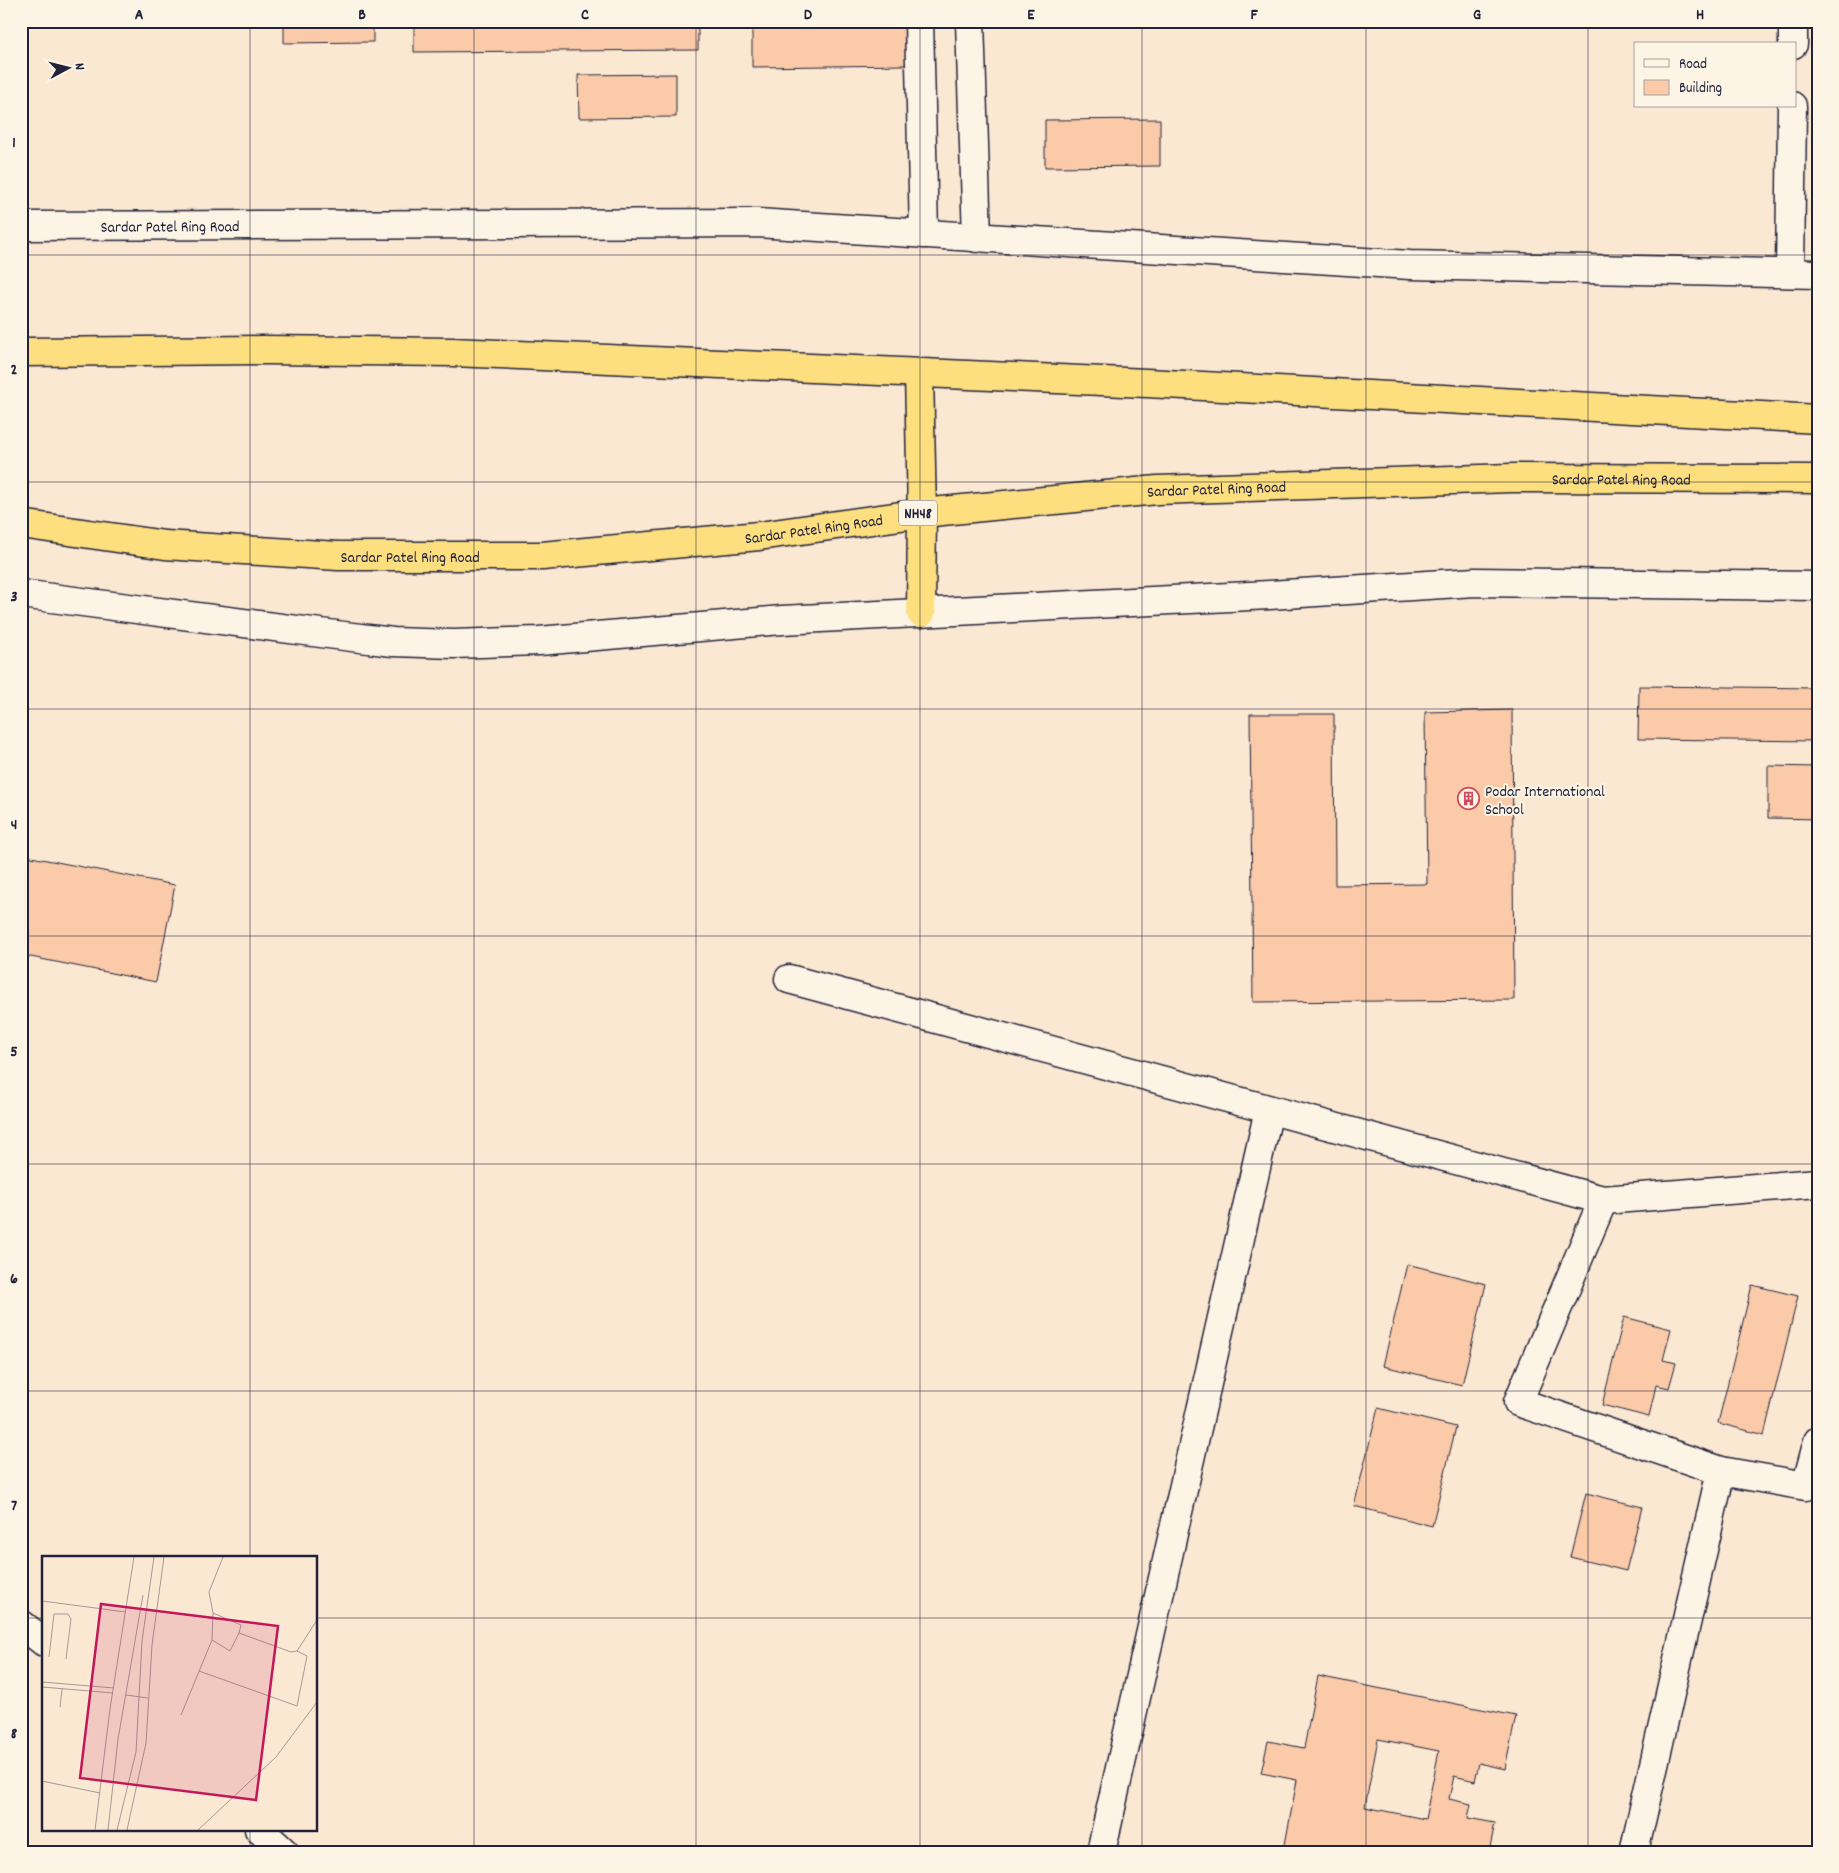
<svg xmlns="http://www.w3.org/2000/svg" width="1839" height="1873" font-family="Dekko,sans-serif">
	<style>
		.building { fill: #facaa9; stroke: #22223b; fill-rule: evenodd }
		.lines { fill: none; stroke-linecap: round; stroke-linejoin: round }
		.minor-casing { stroke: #22223b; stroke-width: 31 }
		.highway-casing { stroke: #22223b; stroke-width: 31 }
		.minor { stroke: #fcf5e5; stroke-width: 28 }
		.highway { stroke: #fddf80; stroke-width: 28 }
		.grid { fill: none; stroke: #22223b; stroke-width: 1; stroke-opacity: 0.55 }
		.labels { text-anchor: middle; stroke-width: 4; stroke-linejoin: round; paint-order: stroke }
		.shield { fill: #fcf5e5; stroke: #63616e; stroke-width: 1 }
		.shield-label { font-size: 15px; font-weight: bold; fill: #22223b }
		.street-label { font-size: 16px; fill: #22223b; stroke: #fcf5e5 }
		.poi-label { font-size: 16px; fill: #22223b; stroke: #fcf5e5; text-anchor: start }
		.inset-road { fill: none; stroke: #a49996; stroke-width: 1 }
		.view { fill: #c2185b; fill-opacity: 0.15; stroke: #c2185b; stroke-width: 2.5 }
		.inset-edge { fill: none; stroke: #22223b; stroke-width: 2.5 }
		.neatline { fill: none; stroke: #22223b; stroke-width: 2 }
		.grid-label { font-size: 16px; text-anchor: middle; font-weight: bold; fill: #22223b }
	</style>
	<rect width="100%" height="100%" fill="#fbe8d3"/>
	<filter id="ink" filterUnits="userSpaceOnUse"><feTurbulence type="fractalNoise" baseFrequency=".02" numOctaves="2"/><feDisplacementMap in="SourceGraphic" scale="10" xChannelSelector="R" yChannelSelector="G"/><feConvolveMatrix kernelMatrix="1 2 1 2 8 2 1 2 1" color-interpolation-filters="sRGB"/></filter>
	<g filter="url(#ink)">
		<!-- building -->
		<path class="building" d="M284,21H373V42L284,43Z
			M414,21H698V50L414,52Z
			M752,21H906V65L752,67Z
			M676,74V117L579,118L578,75Z
			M1160,119V166L1045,167V120Z
			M1639,686L1818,688V741L1638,739Z
			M1512,710L1514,1000L1253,1002L1250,714H1334L1335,885L1427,884L1425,712Z
			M1768,766L1818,767V819L1768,818Z
			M21,855L175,885L156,982L21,955Z
			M1407,1264L1486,1284L1462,1385L1383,1366Z
			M1752,1285L1798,1296L1764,1435L1718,1423Z
			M1624,1317L1671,1329L1663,1360L1676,1363L1669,1388L1656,1385L1649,1417L1602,1405Z
			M1378,1408L1456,1427L1432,1526L1354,1506Z
			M1586,1493L1642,1507L1626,1571L1570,1557Z
			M1318,1676L1516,1716L1505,1769L1479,1763L1475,1781L1454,1776L1449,1799L1471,1804L1468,1818L1495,1823L1489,1852H1291L1284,1850L1297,1780L1261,1773L1268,1741L1304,1748ZM1378,1739L1439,1751L1425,1819L1365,1807Z"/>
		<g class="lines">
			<defs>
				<g id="minor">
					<path d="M919,21L924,234"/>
					<path d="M970,21L977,238"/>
					<path d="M1793,44V21"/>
					<path id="s1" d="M21,226L757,223L1410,265L1818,274"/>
					<path d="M1790,273L1792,106"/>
					<path d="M21,594L344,636L393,642L454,644L539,641L782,620L1269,595L1475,582L1818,586"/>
					<path d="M789,979L1603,1200L1818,1183"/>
					<path d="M1603,1200L1518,1402L1721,1471"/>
					<path d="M21,1624L44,1642"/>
					<path d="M259,1829L284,1852"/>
					<path d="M1101,1852L1269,1110"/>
					<path d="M1634,1852L1721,1471L1806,1486L1818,1441"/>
				</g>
				<g id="highway">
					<path d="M21,352L264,350L453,352L1147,383L1818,419"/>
					<path d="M919,373L922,513L921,613"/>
					<path id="s2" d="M21,524L165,545L338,556H542L759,536L922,513L1157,490L1511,478L1818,479"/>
				</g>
			</defs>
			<!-- minor casing -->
			<use href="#minor" class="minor-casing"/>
			<!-- highway casing -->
			<use href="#highway" class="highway-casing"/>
			<!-- minor -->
			<use href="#minor" class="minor"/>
			<!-- highway -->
			<use href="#highway" class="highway"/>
		</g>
	</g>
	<!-- grid -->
	<path class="grid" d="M250,21V1557M474,21V1852M696,21V1852M920,21V1852M1142,21V1852M1366,21V1852M1588,21V1852M21,255H1818M21,482H1818M21,709H1818M21,936H1818M21,1164H1818M21,1391H1818M21,1618H44M316,1618H1818M250,1829V1852"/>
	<!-- icons -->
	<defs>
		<symbol id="building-ring" viewBox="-11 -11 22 22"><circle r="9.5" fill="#fcf5e5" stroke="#d1495b" stroke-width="1.5"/><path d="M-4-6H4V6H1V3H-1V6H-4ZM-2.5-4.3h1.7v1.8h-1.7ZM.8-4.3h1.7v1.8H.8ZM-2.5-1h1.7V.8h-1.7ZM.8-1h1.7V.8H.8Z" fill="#d1495b"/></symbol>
	</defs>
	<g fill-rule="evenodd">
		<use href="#building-ring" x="1456" y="786" width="25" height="25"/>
	</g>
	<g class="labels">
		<!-- shield labels -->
		<rect class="shield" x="899" y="500.5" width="38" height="25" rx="4"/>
		<g class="shield-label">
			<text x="918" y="518">NH48</text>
		</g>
		<!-- street labels -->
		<g class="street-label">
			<text dy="6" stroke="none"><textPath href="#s1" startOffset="149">Sardar Patel Ring Road</textPath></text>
			<text dy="6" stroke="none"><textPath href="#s2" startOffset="1606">Sardar Patel Ring Road</textPath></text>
			<text dy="6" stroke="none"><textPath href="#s2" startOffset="1201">Sardar Patel Ring Road</textPath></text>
			<text dy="6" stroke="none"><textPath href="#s2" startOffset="796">Sardar Patel Ring Road</textPath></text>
			<text dy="6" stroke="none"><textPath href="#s2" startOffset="391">Sardar Patel Ring Road</textPath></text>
		</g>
		<!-- poi labels -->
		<g class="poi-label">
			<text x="1485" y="796">Podar International<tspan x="1485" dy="18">School</tspan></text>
		</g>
	</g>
	<!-- overview -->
	<g transform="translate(42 1556)">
		<rect width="275" height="275" fill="#fbe8d3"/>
		<path class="inset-road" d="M0,45L84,56M171,57L199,69L197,77L249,96L255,95L275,64M170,84L188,95L197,77M7,101L12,58H26L29,63L24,103M157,115L255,150L265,100L255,95M0,126L72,132M49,130L51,115M0,131L71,137M84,139L106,142M18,151L20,133M139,159L170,84L171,57L167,36L181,1M0,225L58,237M53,274L68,153L92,1M66,274L76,183L101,39M75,274L94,196L100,85L112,1M85,274L104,187L110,89L122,1M156,274L234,201L275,146"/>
		<path class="view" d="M59,48L236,70L214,244L38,222Z"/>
		<rect width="275" height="275" class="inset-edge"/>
	</g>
	<!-- margin -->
	<rect width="1839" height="1873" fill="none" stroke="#fcf5e5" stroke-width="55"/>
	<!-- legend -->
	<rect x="1634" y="42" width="162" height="65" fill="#fcf5e5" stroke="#a5a1a1"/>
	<rect x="1644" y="59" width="25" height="8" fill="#fcf5e5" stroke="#a5a1a1"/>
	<text x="1679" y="68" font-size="15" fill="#22223b">Road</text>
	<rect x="1644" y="80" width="25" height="15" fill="#facaa9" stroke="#a5a1a1"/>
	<text x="1679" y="92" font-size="15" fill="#22223b">Building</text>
	<!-- north arrow -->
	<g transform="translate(68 68) rotate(83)" stroke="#fcf5e5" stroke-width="4" paint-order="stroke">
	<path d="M0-4L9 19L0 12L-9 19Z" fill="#22223b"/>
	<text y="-8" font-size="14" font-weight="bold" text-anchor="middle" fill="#22223b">N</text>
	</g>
	<rect x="28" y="28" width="1784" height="1818" class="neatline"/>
	<g class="grid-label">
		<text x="139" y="19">A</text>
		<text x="362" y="19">B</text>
		<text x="585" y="19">C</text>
		<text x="808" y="19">D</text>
		<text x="1031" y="19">E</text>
		<text x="1254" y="19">F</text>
		<text x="1477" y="19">G</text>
		<text x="1700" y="19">H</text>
		<text x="14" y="147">1</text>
		<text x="14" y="374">2</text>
		<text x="14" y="601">3</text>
		<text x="14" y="829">4</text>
		<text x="14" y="1056">5</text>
		<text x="14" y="1283">6</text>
		<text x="14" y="1510">7</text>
		<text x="14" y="1738">8</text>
	</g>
</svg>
